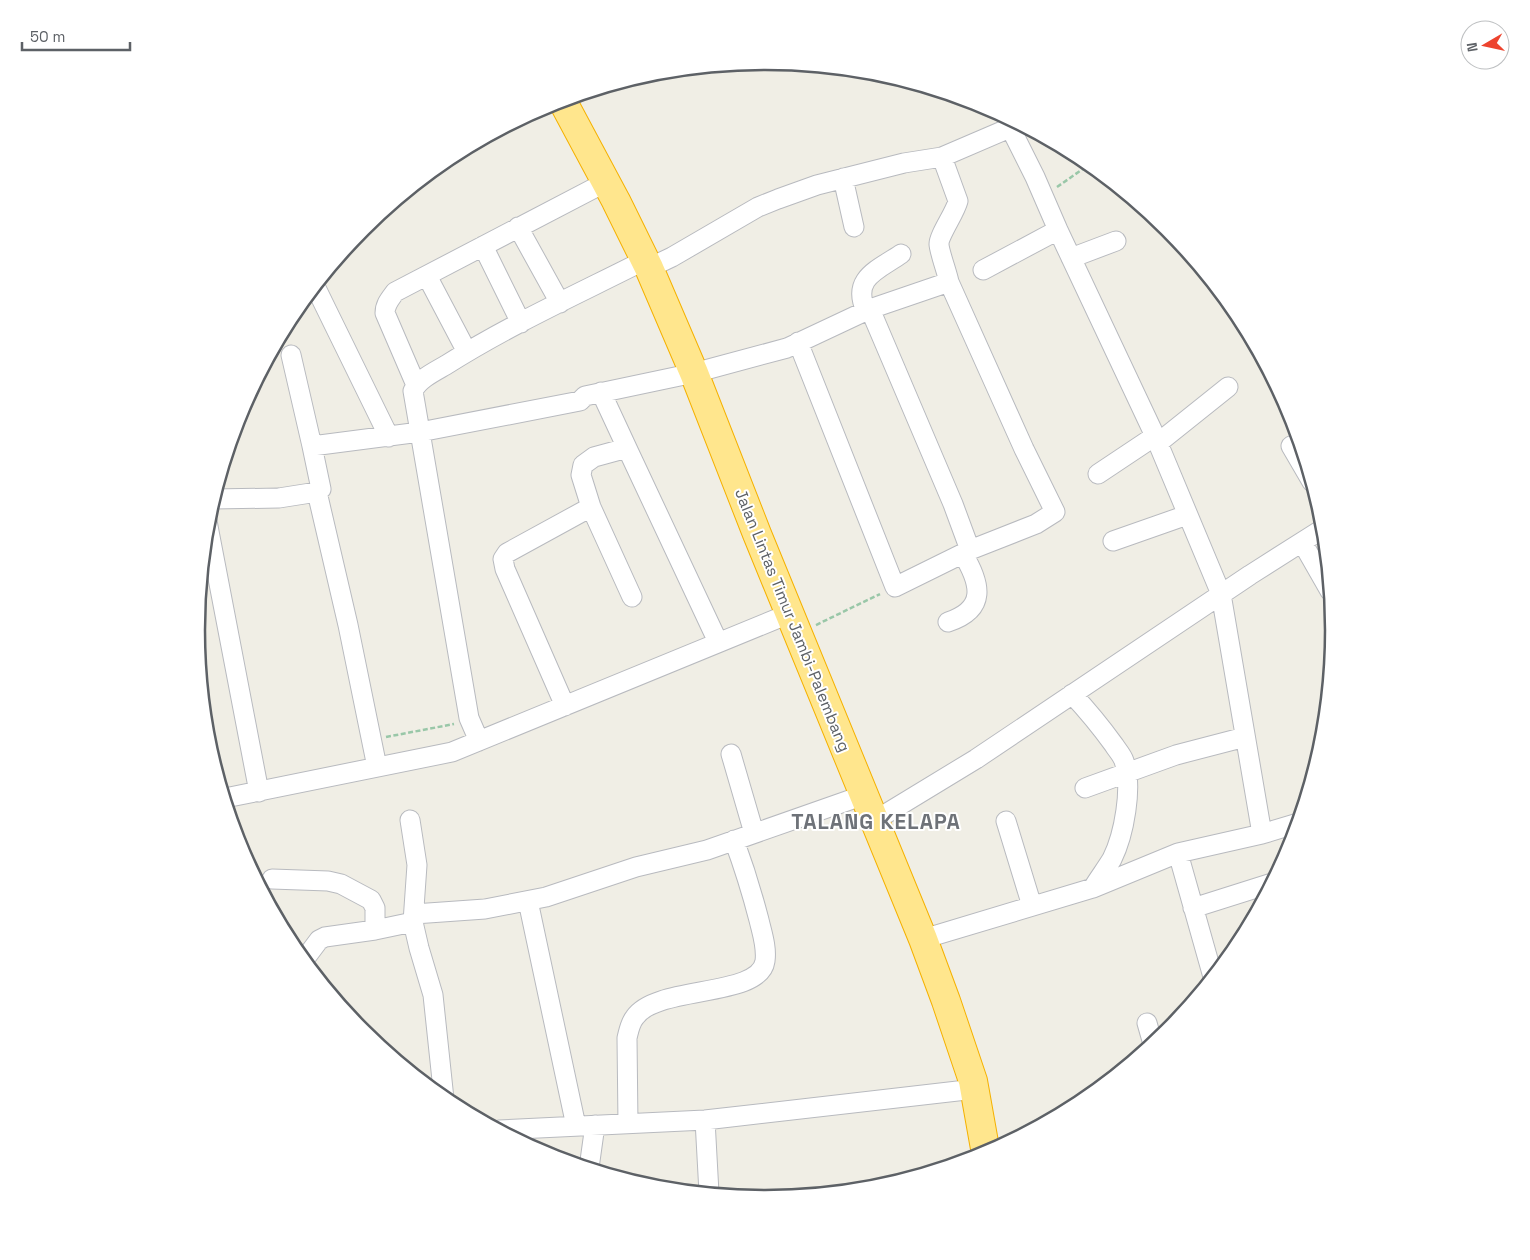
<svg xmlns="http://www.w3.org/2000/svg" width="1530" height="1260" font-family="'Space Grotesk',sans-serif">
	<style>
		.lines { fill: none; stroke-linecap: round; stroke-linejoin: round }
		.minor-casing { stroke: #b8babf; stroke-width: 21 }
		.highway-casing { stroke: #f5b100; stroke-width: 30 }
		.path { stroke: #99c7a8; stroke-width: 2.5; stroke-dasharray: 5 2.5; stroke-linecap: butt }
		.minor { stroke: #fff; stroke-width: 19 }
		.highway { stroke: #ffe68d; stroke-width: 28 }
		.labels { text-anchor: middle; stroke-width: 4; stroke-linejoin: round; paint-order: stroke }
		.street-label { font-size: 16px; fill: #5d6166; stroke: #fff }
		.district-label { font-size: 21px; font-weight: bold; letter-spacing: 1px; fill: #6e7278; stroke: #fff }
		.rim { fill: none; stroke: #5d6166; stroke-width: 2.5 }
	</style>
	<rect width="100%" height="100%" fill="#f0eee5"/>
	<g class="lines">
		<defs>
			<path id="minor" d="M1011,129L1035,177L1058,230L1155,436L1098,474
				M843,178L854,227
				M518,227L560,303
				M483,246L521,323
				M1071,258L1116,241
				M649,268L672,257L758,207L778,199L817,185L904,163L942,157L1019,124
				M983,270L1058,230
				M427,276L467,352
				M315,286L389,437
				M870,309L953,504L970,550
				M866,311C851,278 878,270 901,254
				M798,342L895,587L970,550L1036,524L1055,512L1024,449L949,282
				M291,355L312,446
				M416,385L385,313C385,304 390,299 395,292L606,182
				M601,392L627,448L594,457L583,465L581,475L591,507L632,597
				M1155,436L1221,594L1262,834
				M1158,443L1228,387
				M1291,446L1312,482
				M627,448L718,642
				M317,492L348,625L377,767
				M213,499L279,498L317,492L321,489L312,446L420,432L580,401L585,396L694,373L787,348L870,309L949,282C947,272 939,251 939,244C939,235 955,213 958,201L942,157
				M207,521L259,792
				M1113,541L1187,515
				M1302,542L1330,591
				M948,622C987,609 981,584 963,554
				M1072,694C1087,710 1101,727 1114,745C1117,750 1122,755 1124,761C1133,787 1124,835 1112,859C1106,869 1099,878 1093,888
				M565,706L505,569L503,559L507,553L591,507
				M479,741L469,718L413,391C419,379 434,372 446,365C509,325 578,294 645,260
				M731,754L754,833
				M1085,788L1176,755L1245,737
				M225,798L452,752L791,613
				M410,820L417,865L413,922L419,948L433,995L444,1099
				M874,821L976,759L1250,575L1324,528
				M1006,821L1032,906
				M1178,853L1262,834L1298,823
				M272,879L328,881L341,884L371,900L375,908V930
				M528,901L576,1126
				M1193,908L1272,883
				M414,914L485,909L546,897L636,867L707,850L864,795
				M923,939L1093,888L1178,853L1213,977
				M304,960L319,940L325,937L375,930L413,922
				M1147,1023L1153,1044
				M705,1120L709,1193
				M628,1124L627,1038C629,1030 630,1023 635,1017C657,985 760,998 765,961C767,947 762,933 759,920C752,893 744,867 734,840
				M499,1130L705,1120L975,1089
				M589,1168L595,1125"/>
			<path id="highway" d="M562,100L616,201L649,268L694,373L757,534L923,939L946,1001L973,1081L986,1154"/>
		</defs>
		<!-- minor casing -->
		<use href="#minor" class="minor-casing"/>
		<!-- highway casing -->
		<use href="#highway" class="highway-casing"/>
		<!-- path -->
		<path class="path" d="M1057,187L1090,164
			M816,625L880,594
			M386,737L454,724"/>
		<!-- minor -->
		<use href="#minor" class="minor"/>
		<!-- highway -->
		<use href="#highway" class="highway"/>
	</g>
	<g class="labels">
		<!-- street labels -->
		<g class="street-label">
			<text transform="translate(793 620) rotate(68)" y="6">Jalan Lintas Timur Jambi-Palembang</text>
		</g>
		<!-- district labels -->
		<g class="district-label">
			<text x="876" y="829">TALANG KELAPA</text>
		</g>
	</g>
	<!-- crop -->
	<path d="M0 0H1530V1260H0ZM205 630a560 560 0 1 1 1120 0a560 560 0 1 1-1120 0Z" fill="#fff" fill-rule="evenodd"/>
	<path class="rim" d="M205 630a560 560 0 1 1 1120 0a560 560 0 1 1-1120 0Z"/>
	<!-- north arrow -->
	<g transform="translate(1485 45) rotate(261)"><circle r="24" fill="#ffffff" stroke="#bec0c2"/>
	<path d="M0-4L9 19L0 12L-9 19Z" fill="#ed432e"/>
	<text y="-8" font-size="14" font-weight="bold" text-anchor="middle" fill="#5d6166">N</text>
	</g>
	<!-- scale -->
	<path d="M22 42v8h108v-8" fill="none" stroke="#5d6166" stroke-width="2.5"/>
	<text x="30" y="42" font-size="15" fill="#5d6166" stroke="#ffffff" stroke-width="4" paint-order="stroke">50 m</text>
</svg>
